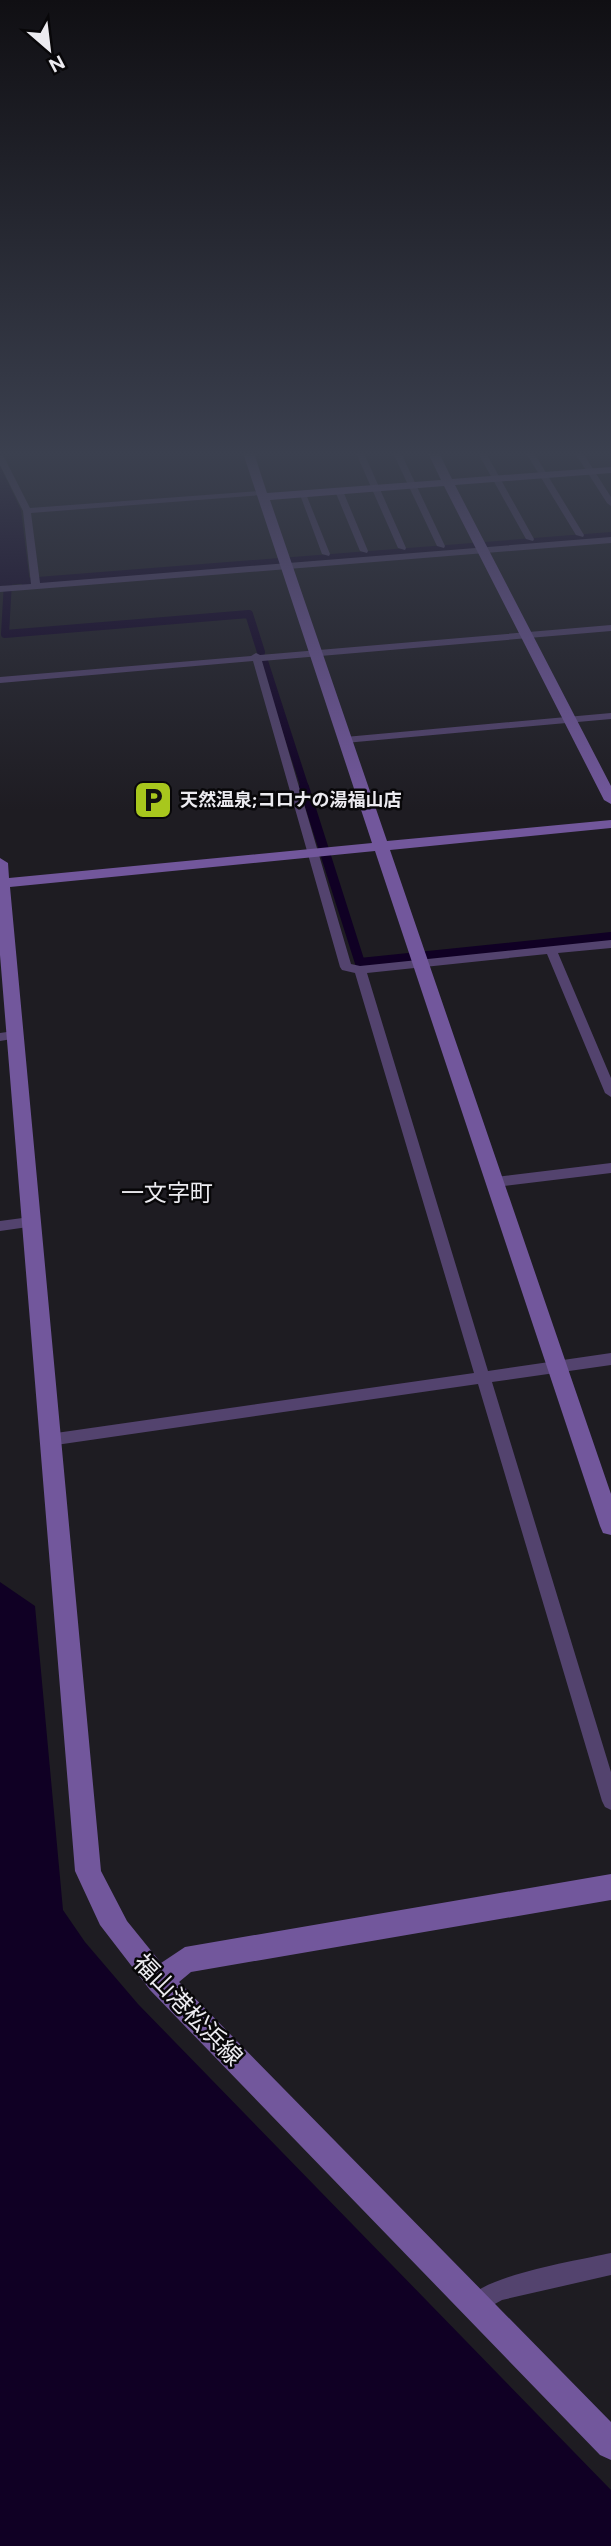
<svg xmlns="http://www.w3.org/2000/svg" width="611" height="2546" font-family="Figtree,'Noto Sans JP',sans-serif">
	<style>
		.water { fill: #100024 }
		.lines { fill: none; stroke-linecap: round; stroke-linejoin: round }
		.canal-far1 { stroke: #100024; stroke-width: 8 }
		.canal { stroke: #100024; stroke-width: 10 }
		.street { fill: #53436e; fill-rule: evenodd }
		.secondary { fill: #72579c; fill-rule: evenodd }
		.labels { text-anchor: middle; stroke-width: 5; stroke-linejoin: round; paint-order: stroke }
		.far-poi-label { font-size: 18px; font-weight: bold; fill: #ecebf0; stroke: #080709; text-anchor: start }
		.neighbourhood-label { font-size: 23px; fill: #ecebf0; stroke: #080709 }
		.near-street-label { font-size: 24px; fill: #ecebf0; stroke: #080709 }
	</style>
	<rect width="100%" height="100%" fill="#1e1c22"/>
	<!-- water -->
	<path class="water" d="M0,466L21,510L30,583L0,586Z
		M0,1582L35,1606L63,1910L85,1942L138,2004L611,2490V2546H0Z"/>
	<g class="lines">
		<!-- canal-far1 -->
		<path class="canal-far1" d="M8,582L5,634L249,614L261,652
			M25,582L611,536
			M264,661L305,788"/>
		<!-- canal -->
		<path class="canal" d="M304,787L360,963L611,937"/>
		<!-- street -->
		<path class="street" d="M356,453H364L406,548L405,550L398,548Z
			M393,453H401L445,546L444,548L437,546Z
			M478,453H486L534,539L533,541L526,539Z
			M526,453H534L584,535L583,537L576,535Z
			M575,453H583L611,497V506L607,503Z
			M0,455L4,457L30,508L261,491L265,493L261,495L31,513L40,583L611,537V543L0,592V586L31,584L23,511L0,465Z
			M336,489L343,491L368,551L367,553L360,551L335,491Z
			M299,492L306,494L330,554L329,556L322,554Z
			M611,625V631L262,661L351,964L360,966L611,940V948L558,953L611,1078V1097L605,1093L547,954L367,973L488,1371L611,1353V1365L492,1382L611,1772V1810L605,1807L602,1801L478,1384L49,1446L44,1444L41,1440L44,1436L49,1434L474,1373L355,973L342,970L340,967L253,661L0,683V677L251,656L256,653L260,655Z
			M611,713V719L345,743L340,740L345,737Z
			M14,1031L20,1035L18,1038L0,1041V1033Z
			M611,1163V1173L496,1187L489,1182L496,1177Z
			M30,1217L35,1218L37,1222L35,1226L0,1231V1221Z
			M611,2253V2275L502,2300L475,2315L467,2312L464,2304C476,2276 580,2260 611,2253Z"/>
		<!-- secondary -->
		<path class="secondary" d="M243,453H254L267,493L441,480L428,453H439L452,479L611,467V473L455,485L611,786V804L604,800L444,486L270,500L387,841L611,820V828L390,850L611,1494V1535L603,1533L600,1526L375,851L10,887L101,1871L127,1921L161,1963L185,1947L611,1874V1900L191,1972L179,1982L611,2422V2460L600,2455L150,1990L100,1925L75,1871L0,955V858L8,863L9,878L372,843Z"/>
	</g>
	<!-- sky -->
	<linearGradient id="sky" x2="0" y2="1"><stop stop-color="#100f13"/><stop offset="0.56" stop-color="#3b404f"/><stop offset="1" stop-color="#3b404f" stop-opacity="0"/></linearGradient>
	<rect width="611" height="810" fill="url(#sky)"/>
	<!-- icons -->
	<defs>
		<symbol id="parking-square" viewBox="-11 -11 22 22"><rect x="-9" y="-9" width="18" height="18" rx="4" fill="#a8c71d" stroke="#080709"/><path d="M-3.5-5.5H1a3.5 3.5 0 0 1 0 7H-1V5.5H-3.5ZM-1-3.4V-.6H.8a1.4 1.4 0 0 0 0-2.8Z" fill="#111"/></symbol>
	</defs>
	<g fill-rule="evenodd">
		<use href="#parking-square" x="131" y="778" width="44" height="44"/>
	</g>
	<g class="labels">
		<!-- far-poi labels -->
		<g class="far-poi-label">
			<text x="180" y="806">天然温泉;コロナの湯福山店</text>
		</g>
		<!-- neighbourhood labels -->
		<g class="neighbourhood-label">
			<text x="167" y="1201">一文字町</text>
		</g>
		<!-- near-street labels -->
		<g class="near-street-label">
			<text transform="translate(188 2010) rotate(46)" y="8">福山港松浜線</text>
		</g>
	</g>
	<!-- north arrow -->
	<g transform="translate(49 49) rotate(152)" stroke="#080709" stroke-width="5" paint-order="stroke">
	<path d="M0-5L12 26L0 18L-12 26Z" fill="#ecebf0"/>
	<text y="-10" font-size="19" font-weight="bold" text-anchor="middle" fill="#ecebf0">N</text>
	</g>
</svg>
